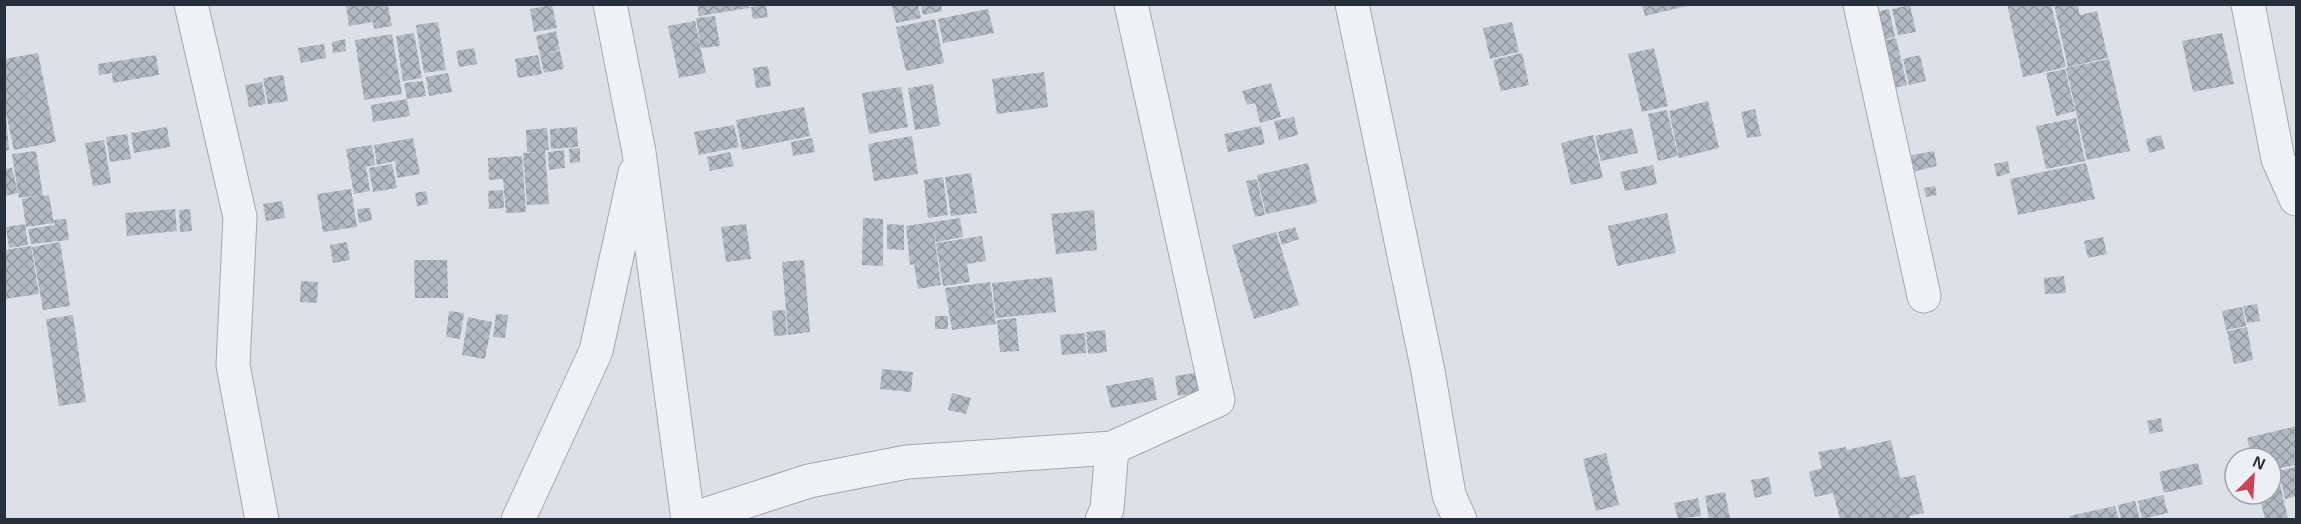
<svg xmlns="http://www.w3.org/2000/svg" width="2301" height="524" font-family="Helvetica,sans-serif">
	<style>
		.building { fill: url(#building-cross-hatch) }
		.lines { fill: none; stroke-linecap: round; stroke-linejoin: round }
		.minor-casing { stroke: #a3a7b0; stroke-width: 35 }
		.minor { stroke: #eff1f5; stroke-width: 33 }
	</style>
	<defs>
		<pattern id="building-cross-hatch" width="8" height="8" patternUnits="userSpaceOnUse" patternTransform="scale(1.5)"><rect width="8" height="8" fill="#b4bac3"/><path d="M0 0l8 8M0 8l8-8" fill="none" stroke="#9298a0"/></pattern>
	</defs>
	<rect width="100%" height="100%" fill="#dde0e6"/>
	<!-- building -->
	<path class="building" d="M697,4H748L749,8L699,16Z
		M918,4L921,18L896,23L892,5Z
		M921,4H941L942,11L923,15Z
		M2007,4H2051L2066,67L2023,77Z
		M2054,4H2077L2080,15L2097,11L2108,58L2068,67Z
		M346,5H388L392,26L374,29L373,22L349,26Z
		M552,5L557,28L534,32L530,9Z
		M766,5L768,17L753,19L751,7Z
		M1642,5H1687V6L1645,16Z
		M1910,5L1916,32L1898,35L1892,9Z
		M988,9L994,33L943,43L938,19Z
		M1889,9L1895,37L1878,41L1872,13Z
		M715,16L720,46L701,48L696,18Z
		M935,19L944,63L906,71L896,27Z
		M695,21L706,73L679,78L668,26Z
		M438,22L446,70L424,73L416,25Z
		M1512,22L1519,52L1490,59L1483,28Z
		M556,31L560,50L545,54L560,51L564,69L544,73L536,36Z
		M414,33L422,78L403,81L396,36Z
		M2222,33L2234,84L2193,92L2182,41Z
		M392,34L402,94L364,100L355,40Z
		M1896,38L1907,85L1890,89L1878,42Z
		M345,39L346,51L333,53L332,42Z
		M324,44L326,58L301,63L298,48Z
		M474,48L477,64L459,67L456,51Z
		M1654,48L1668,106L1642,112L1628,54Z
		M38,53L56,142L14,150L4,104V59Z
		M1522,53L1529,85L1501,91L1493,60Z
		M156,55L159,75L113,83L112,73L99,75L98,64Z
		M538,55L542,74L518,78L515,59Z
		M1920,55L1926,81L1909,85L1903,59Z
		M2109,59L2130,151L2087,160L2066,68Z
		M768,66L771,86L756,88L753,68Z
		M2065,69L2075,111L2056,116L2046,73Z
		M1044,72L1048,107L997,114L992,79Z
		M448,73L452,92L429,96L426,77Z
		M283,75L288,101L268,104L263,78Z
		M423,81L426,96L407,99L404,83Z
		M262,82L266,104L249,107L245,85Z
		M1271,83L1281,117L1260,123L1255,103L1247,105L1242,91Z
		M933,84L940,126L915,130L908,88Z
		M901,87L908,127L869,134L862,93Z
		M407,99L410,116L373,122L371,105Z
		M1708,101L1719,148L1679,158L1669,111Z
		M804,107L810,136L742,150L736,120Z
		M1755,109L1761,136L1747,138L1741,112Z
		M1667,110L1678,156L1658,161L1648,114Z
		M6,116L9,150L4,151V117Z
		M1294,117L1298,135L1279,140L1274,121Z
		M2076,118L2085,161L2046,169L2036,126Z
		M734,125L739,147L699,155L694,132Z
		M1261,126L1265,144L1228,152L1224,134Z
		M167,127L170,147L134,153L131,133Z
		M577,127L578,147L551,149L550,129Z
		M547,128L549,150H545L549,204L527,205L523,153L538,152H527L526,130Z
		M1632,128L1638,153L1601,161L1595,136Z
		M127,134L131,159L110,162L106,137Z
		M1593,135L1603,178L1571,185L1561,143Z
		M2161,135L2165,149L2149,153L2146,139Z
		M912,136L918,174L874,181L868,144Z
		M413,138L420,174L397,178L395,161L377,165L374,145Z
		M812,138L815,152L793,156L791,142Z
		M104,140L111,183L93,186L85,143Z
		M372,145L375,165L366,167L370,191L354,194L346,149Z
		M580,148V162L570,163L569,149Z
		M564,150L565,168L549,170L548,152Z
		M36,151L43,196L49,195L54,223L26,227L22,199L40,195L19,198L12,154Z
		M1934,151L1937,166L1912,172L1908,156Z
		M730,152L734,166L710,171L707,157Z
		M522,156L526,212L506,213L503,179L489,180L488,158Z
		M2008,161L2010,173L1997,177L1994,164Z
		M1308,163L1317,203L1266,214L1257,175Z
		M2086,163L2095,199L2018,215L2010,179Z
		M392,164L397,188L373,192L369,168Z
		M1653,165L1657,184L1625,191L1620,172Z
		M12,168L18,193L4,196V169Z
		M971,173L977,213L951,216L945,177Z
		M943,177L948,215L928,218L924,180Z
		M1257,179L1265,215L1255,217L1246,181Z
		M1935,186L1937,195L1926,197L1924,188Z
		M351,189L357,227L323,232L317,194Z
		M503,190L504,208L489,209L488,191Z
		M426,191L428,204L417,206L415,193Z
		M282,201L285,218L266,221L263,204Z
		M370,208L372,220L359,223L357,209Z
		M175,209L177,231L127,236L125,213Z
		M190,209L192,231L180,232L179,210Z
		M1094,210L1097,250L1056,254L1051,214Z
		M1667,213L1676,253L1617,266L1608,226Z
		M863,218L883,219V266L862,265Z
		M960,218L963,237L936,242L933,225L941,285L918,289L914,264L910,265L906,226Z
		M66,219L69,240L31,244L28,229L55,225L54,220Z
		M25,224L28,245L9,248L6,227Z
		M746,224L751,259L726,262L721,227Z
		M887,224L904,225V250L887,249Z
		M1295,227L1299,239L1282,245L1278,232Z
		M1276,232L1299,305L1254,319L1232,245Z
		M982,236L986,261L967,264L970,282L943,286L936,243Z
		M2103,237L2107,254L2088,258L2084,241Z
		M60,242L70,306L43,310L32,247Z
		M347,242L350,260L333,263L330,245Z
		M31,246L39,294L4,299V250Z
		M414,260H447L448,298H415Z
		M804,260L810,332L788,335L782,262Z
		M2064,276L2066,293L2045,294L2044,278Z
		M1052,277L1056,312L996,318L992,283Z
		M301,281L318,282L317,303L300,302Z
		M990,282L996,324L952,330L945,288Z
		M2257,304L2260,321L2247,323L2243,306Z
		M2242,307L2246,326L2226,330L2222,311Z
		M785,310L787,335L774,336L772,311Z
		M449,311L464,313L460,339L446,337Z
		M496,314L508,315L505,338L493,337Z
		M73,315L86,402L59,406L46,319Z
		M935,316H948V329H935Z
		M468,317L492,322L485,359L462,355Z
		M1016,318L1019,351L1000,352L997,320Z
		M2247,327L2253,360L2234,364L2227,331Z
		M1105,330L1107,352L1088,354L1086,332Z
		M1085,333L1086,353L1062,355L1060,335Z
		M882,369L913,372L911,392L880,389Z
		M1201,372L1204,392L1178,396L1175,376Z
		M1153,377L1157,400L1111,408L1106,386Z
		M952,393L971,398L966,414L948,410Z
		M2161,418L2163,431L2150,434L2147,421Z
		M2296,426V465L2271,470V458H2252L2247,438Z
		M1891,440L1900,478L1915,475L1924,513L1909,516L1910,519H1840L1833,493L1815,497L1809,472L1822,468L1818,452L1846,447L1847,450Z
		M1606,453L1619,505L1596,511L1583,459Z
		M2198,463L2203,484L2164,493L2159,472Z
		M2296,467V496L2285,499L2279,471Z
		M2277,471L2288,519H2265L2259,494H2271V473Z
		M1769,477L1772,494L1755,498L1751,480Z
		M1725,492L1730,519H1709L1705,496Z
		M2163,495L2168,513L2142,519L2138,501Z
		M1698,498L1701,516L1678,519L1674,503Z
		M2135,501L2140,519H2121L2118,505Z
		M2115,506L2119,519H2070L2069,516Z"/>
	<g class="lines">
		<defs>
			<path id="minor" d="M191,4L240,217L233,365L262,520
				M610,4L639,152L688,520
				M1352,4L1428,371L1449,495L1460,520
				M1860,4L1924,296
				M2248,4L2278,159L2296,199
				M518,520L596,351L635,173
				M689,520L809,481L907,462L1112,448
				M1102,520L1107,509L1112,448L1218,400L1131,4"/>
		</defs>
		<!-- minor casing -->
		<use href="#minor" class="minor-casing"/>
		<!-- minor -->
		<use href="#minor" class="minor"/>
	</g>
	<!-- border -->
	<rect width="2301" height="524" fill="none" stroke="#272f3c" stroke-width="12"/>
	<!-- north arrow -->
	<g transform="translate(2253 476) rotate(24)"><circle r="28" fill="#eceff4" stroke="#9da2aa" stroke-width="1.5"/>
	<path d="M0-4.5L10 22L0 15L-10 22Z" fill="#ca4358"/>
	<text y="-9" font-size="16" font-weight="bold" text-anchor="middle" fill="#272f3c">N</text>
	</g>
</svg>
